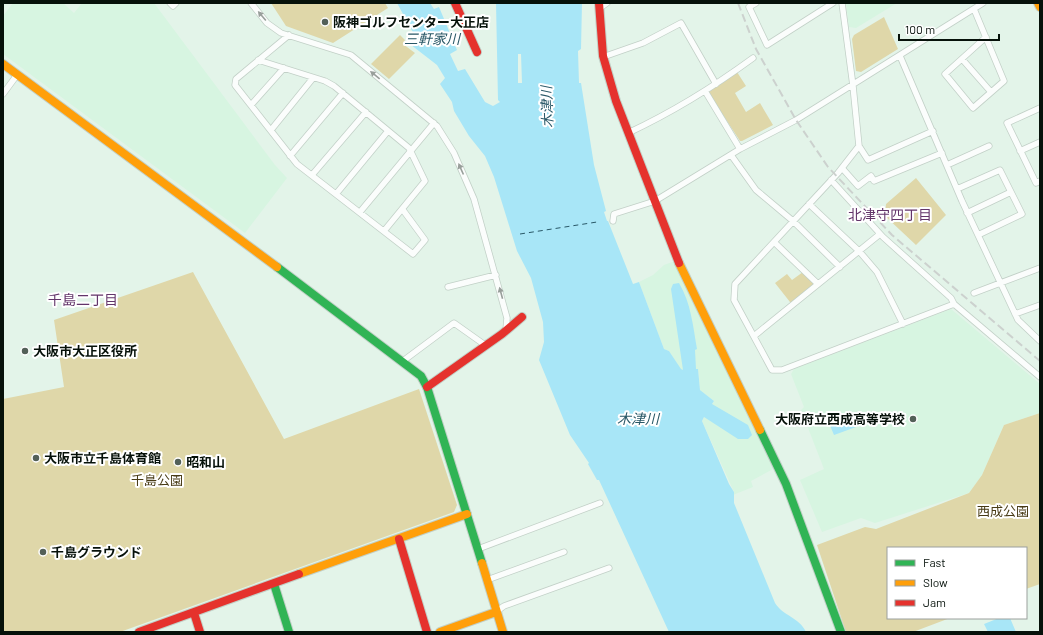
<svg xmlns="http://www.w3.org/2000/svg" width="1043" height="635" font-family="Barlow,'Noto Sans JP',sans-serif">
	<style>
		.built { fill: #d7f5e1 }
		.green { fill: #dfd7a9 }
		.water { fill: #a8e6f7; fill-rule: evenodd }
		.lines { fill: none; stroke-linecap: round; stroke-linejoin: round }
		.ferry { stroke: #295867; stroke-width: 1; stroke-dasharray: 5 4; stroke-linecap: butt }
		.street-casing { stroke: #c2d0c7; stroke-width: 7 }
		.fast-casing { stroke: #c2d0c7; stroke-width: 10 }
		.slow-casing { stroke: #c2d0c7; stroke-width: 10 }
		.jam-casing { stroke: #c2d0c7; stroke-width: 10 }
		.street { stroke: #fbfdfc; stroke-width: 5.5 }
		.fast { stroke: #30b455; stroke-width: 8 }
		.slow { stroke: #ff9f0a; stroke-width: 8 }
		.jam { stroke: #e5322d; stroke-width: 8 }
		.rail { stroke: #ccd1ce; stroke-width: 2; stroke-dasharray: 8 4; stroke-linecap: butt }
		.oneway { fill: #999f9b }
		.poi-dot { fill: #536058; stroke: #fff; stroke-width: 1.5 }
		.labels { text-anchor: middle; stroke-width: 4; stroke-linejoin: round; paint-order: stroke }
		.poi-label { font-size: 13px; font-weight: bold; fill: #06110a; stroke: #fff; text-anchor: start }
		.park-label { font-size: 13px; fill: #483b16; stroke: #fff }
		.water-label { font-size: 14px; font-style: italic; fill: #295867; stroke: #fff }
		.neighbourhood-label { font-size: 14px; fill: #63356a; stroke: #fff }
	</style>
	<rect width="100%" height="100%" fill="#e3f4e9"/>
	<!-- built -->
	<path class="built" d="M13,3H63L74,13L82,3H154L275,165L287,178L245,233L3,54V16Z
		M846,3H897L856,28L849,27Z
		M675,261L775,468L751,481L753,487L733,495L734,492L702,421L714,401L700,390L698,369L681,370L669,351L664,349L639,282L653,275L664,265Z
		M951,309L1040,384V413L1004,425L982,475L969,493L875,523L861,518L822,532L800,480L824,469L801,410L804,407L791,374L794,369Z"/>
	<!-- green -->
	<path class="green" d="M271,3H385L388,8L333,43L286,26Z
		M884,17L898,49L861,72L856,71L852,39L854,35Z
		M400,35L405,40L403,44L415,53L389,79L371,64Z
		M737,72L746,86L735,93L746,112L760,103L773,125L742,141H740L708,92Z
		M916,178L946,215L916,245L885,216L886,204Z
		M193,272L284,439L419,389L457,505L454,512L120,632H3V399L64,387L54,320Z
		M803,272L815,284L793,302H790L775,283L787,274L792,280Z
		M1040,413V584L1026,589V548H888V618H950L913,632H846L817,545L865,527L876,529L969,493L982,475L1004,425Z"/>
	<!-- water -->
	<path class="water" d="M397,3H430L434,9L439,7L457,50L450,54L458,71L465,69L485,102L493,106L500,102L498,100L496,3H582L581,49L578,51L579,83H581L594,165L606,211L604,212L607,221H608L633,284L639,282L664,349L669,351L681,369L683,370L671,289L673,284L679,283C691,303 693,326 697,349L695,350L696,369H698L700,390L714,401L712,404L748,425L752,435L748,439H738L704,417L702,421L729,484L734,492V503L775,603C783,616 799,617 806,632H669L599,480H597L588,464L589,463L570,435L539,360L544,342L543,322L531,278L517,251L494,177L485,156L469,136L454,111L452,102L440,84L445,78L437,65L406,41L415,36ZM518,54H521L522,83H518Z
		M852,415L856,427L834,435L829,423Z
		M999,618H1010L1016,632H988L984,624Z"/>
	<g class="lines">
		<!-- ferry -->
		<path class="ferry" d="M520,234L597,222"/>
		<defs>
			<path id="street" d="M170,3L173,6L176,3
				M251,3L267,23L281,33L351,55L437,126L454,153L474,199L507,318L506,330
				M756,3L749,7L767,45L833,3
				M842,3L853,86L859,146L838,173L735,284L734,300L772,370H782L954,304
				M600,8L607,3
				M974,9L1004,81L973,108L945,74L986,37
				M289,35L236,79L235,85L297,164L413,254L425,240L403,210
				M900,56L962,201L1018,320L1040,341
				M603,57L643,43L681,23L716,84
				M962,59L991,92
				M258,60L325,81L334,86L409,148L425,181L384,231
				M705,91L740,149
				M3,94L17,75
				M251,105L284,68
				M1040,108L1007,123L1036,183L1040,181
				M271,130L313,78
				M628,133C675,111 712,88 753,58
				M859,146L868,160L933,131
				M1020,151L1040,142
				M731,155L756,190L793,221L840,267
				M290,156L343,93
				M947,165L989,146
				M842,168L858,186L871,176L874,181L942,153
				M312,175L366,112
				M831,180L883,237L951,298L954,304L1040,377
				M957,189L1000,170L1022,214L978,235
				M336,194L388,131
				M809,204L859,251L877,272L903,324
				M360,212L434,123
				M967,213L1011,192
				M613,221L614,214L655,201L740,149L796,120L983,3
				M774,242L818,284
				M448,287L496,275
				M974,293L1040,268
				M1015,314L1040,305
				M754,336L880,234
				M403,361L454,323L485,345
				M478,549L600,503
				M487,580L564,552
				M496,612L504,606L609,568"/>
			<path id="fast" d="M277,267L421,376L427,387L482,563
				M760,430L786,484L841,632
				M274,584L289,632"/>
			<path id="slow" d="M1038,3L1040,7
				M3,64L277,267
				M679,263L760,430
				M482,563L503,632
				M299,574L467,514
				M440,632L496,612"/>
			<path id="jam" d="M455,3L477,52
				M599,3L603,56L616,101L679,263
				M427,387L502,334L522,317
				M399,539L427,632
				M194,613L200,632
				M139,632L299,574"/>
		</defs>
		<!-- street casing -->
		<use href="#street" class="street-casing"/>
		<!-- fast casing -->
		<use href="#fast" class="fast-casing"/>
		<!-- slow casing -->
		<use href="#slow" class="slow-casing"/>
		<!-- jam casing -->
		<use href="#jam" class="jam-casing"/>
		<!-- street -->
		<use href="#street" class="street"/>
		<!-- fast -->
		<use href="#fast" class="fast"/>
		<!-- slow -->
		<use href="#slow" class="slow"/>
		<!-- jam -->
		<use href="#jam" class="jam"/>
		<!-- rail -->
		<path class="rail" d="M738,3L756,49L796,120L828,167L892,235L1040,361"/>
	</g>
	<!-- one-way arrows -->
	<defs><path id="oneway-solid" d="M-6-.8H1V-3.2L6.5 0L1 3.2V.8H-6Z"/></defs>
	<g class="oneway">
		<use href="#oneway-solid" transform="translate(262 16) rotate(-130)"/>
		<use href="#oneway-solid" transform="translate(375 75) rotate(-141)"/>
		<use href="#oneway-solid" transform="translate(461 169) rotate(-114)"/>
		<use href="#oneway-solid" transform="translate(501 293) rotate(-105)"/>
	</g>
	<!-- markers -->
	<g class="poi-dot">
		<circle cx="325" cy="22" r="4"/>
		<circle cx="25" cy="351" r="4"/>
		<circle cx="913" cy="419" r="4"/>
		<circle cx="36" cy="458" r="4"/>
		<circle cx="178" cy="462" r="4"/>
		<circle cx="43" cy="552" r="4"/>
	</g>
	<g class="labels">
		<!-- poi labels -->
		<g class="poi-label">
			<text x="333" y="27">阪神ゴルフセンター大正店</text>
			<text x="33" y="356">大阪市大正区役所</text>
			<text x="905" y="424" text-anchor="end">大阪府立西成高等学校</text>
			<text x="44" y="463">大阪市立千島体育館</text>
			<text x="186" y="467">昭和山</text>
			<text x="51" y="557">千島グラウンド</text>
		</g>
		<!-- park labels -->
		<g class="park-label">
			<text x="157" y="485">千島公園</text>
			<text x="1003" y="516">西成公園</text>
		</g>
		<!-- water labels -->
		<g class="water-label">
			<text x="432" y="44">三軒家川</text>
			<text transform="translate(547 107) rotate(-92)" y="5">木津川</text>
			<text x="638" y="424">木津川</text>
		</g>
		<!-- neighbourhood labels -->
		<g class="neighbourhood-label">
			<text x="890" y="220">北津守四丁目</text>
			<text x="83" y="305">千島二丁目</text>
		</g>
	</g>
	<!-- border -->
	<rect width="1043" height="635" fill="none" stroke="#06110a" stroke-width="8"/>
	<!-- legend -->
	<rect x="887" y="547" width="140" height="72" fill="#ffffff" stroke="#9ba09d"/>
	<rect x="895" y="560" width="20" height="6" fill="#30b455" stroke="#9ba09d"/>
	<text x="923" y="567" font-size="12" fill="#06110a">Fast</text>
	<rect x="895" y="580" width="20" height="6" fill="#ff9f0a" stroke="#9ba09d"/>
	<text x="923" y="587" font-size="12" fill="#06110a">Slow</text>
	<rect x="895" y="600" width="20" height="6" fill="#e5322d" stroke="#9ba09d"/>
	<text x="923" y="607" font-size="12" fill="#06110a">Jam</text>
	<!-- scale -->
	<path d="M899 34v6h100v-6" fill="none" stroke="#06110a" stroke-width="2"/>
	<text x="905" y="34" font-size="12" fill="#06110a" stroke="#ffffff" stroke-width="3" paint-order="stroke">100 m</text>
</svg>
